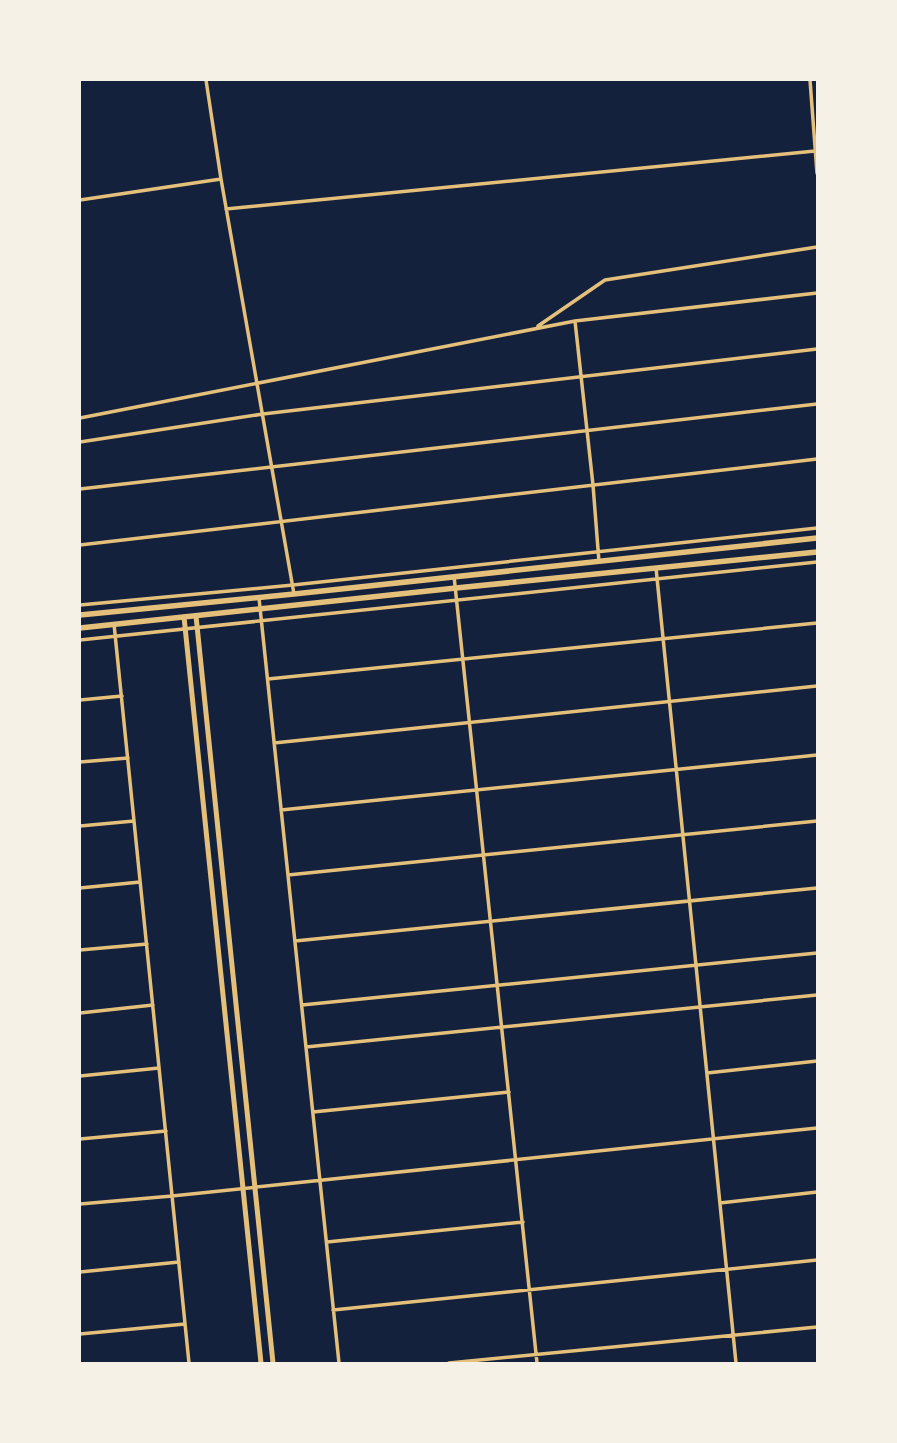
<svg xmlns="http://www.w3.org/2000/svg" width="897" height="1443" font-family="Helvetica,sans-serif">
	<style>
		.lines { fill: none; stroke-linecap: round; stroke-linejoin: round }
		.minor { stroke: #e5c07b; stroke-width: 3.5 }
		.secondary { stroke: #e5c07b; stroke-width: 5 }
		.primary { stroke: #e5c07b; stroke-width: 5.5 }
	</style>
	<rect width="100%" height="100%" fill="#14213d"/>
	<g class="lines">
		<!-- minor -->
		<path class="minor" d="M206,80L221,179L294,594
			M810,80L817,173
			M80,200L221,179
			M226,209L815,151
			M575,321L593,485L599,562
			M538,326L605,280L817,247
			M80,418L575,321L817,293
			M80,442L263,414L817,349
			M80,489L817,404
			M80,545L817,459
			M656,568L736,1363
			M454,576L537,1363
			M259,598L339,1363
			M80,605L293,585L817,528
			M114,624L189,1363
			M80,640L817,562
			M268,679L817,623
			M80,700L122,696
			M274,743L817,686
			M80,762L128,758
			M281,810L817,755
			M80,826L134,821
			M288,875L817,821
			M80,888L140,882
			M295,941L817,888
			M80,950L147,944
			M302,1005L817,953
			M80,1013L153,1005
			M306,1047L817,995
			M707,1073L817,1061
			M80,1076L159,1068
			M313,1112L509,1092
			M80,1139L166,1131
			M720,1203L817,1192
			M80,1204L172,1196L817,1128
			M327,1242L523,1222
			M80,1272L179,1262
			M333,1310L817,1260
			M80,1334L185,1324
			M449,1363L817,1327"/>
		<!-- secondary -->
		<path class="secondary" d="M196,616L273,1363
			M184,617L261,1363"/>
		<!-- primary -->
		<path class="primary" d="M80,615L294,594L817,538
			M80,628L456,588L817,552"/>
	</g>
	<!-- border -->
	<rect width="897" height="1443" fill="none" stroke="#f6f1e7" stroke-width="162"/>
</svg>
